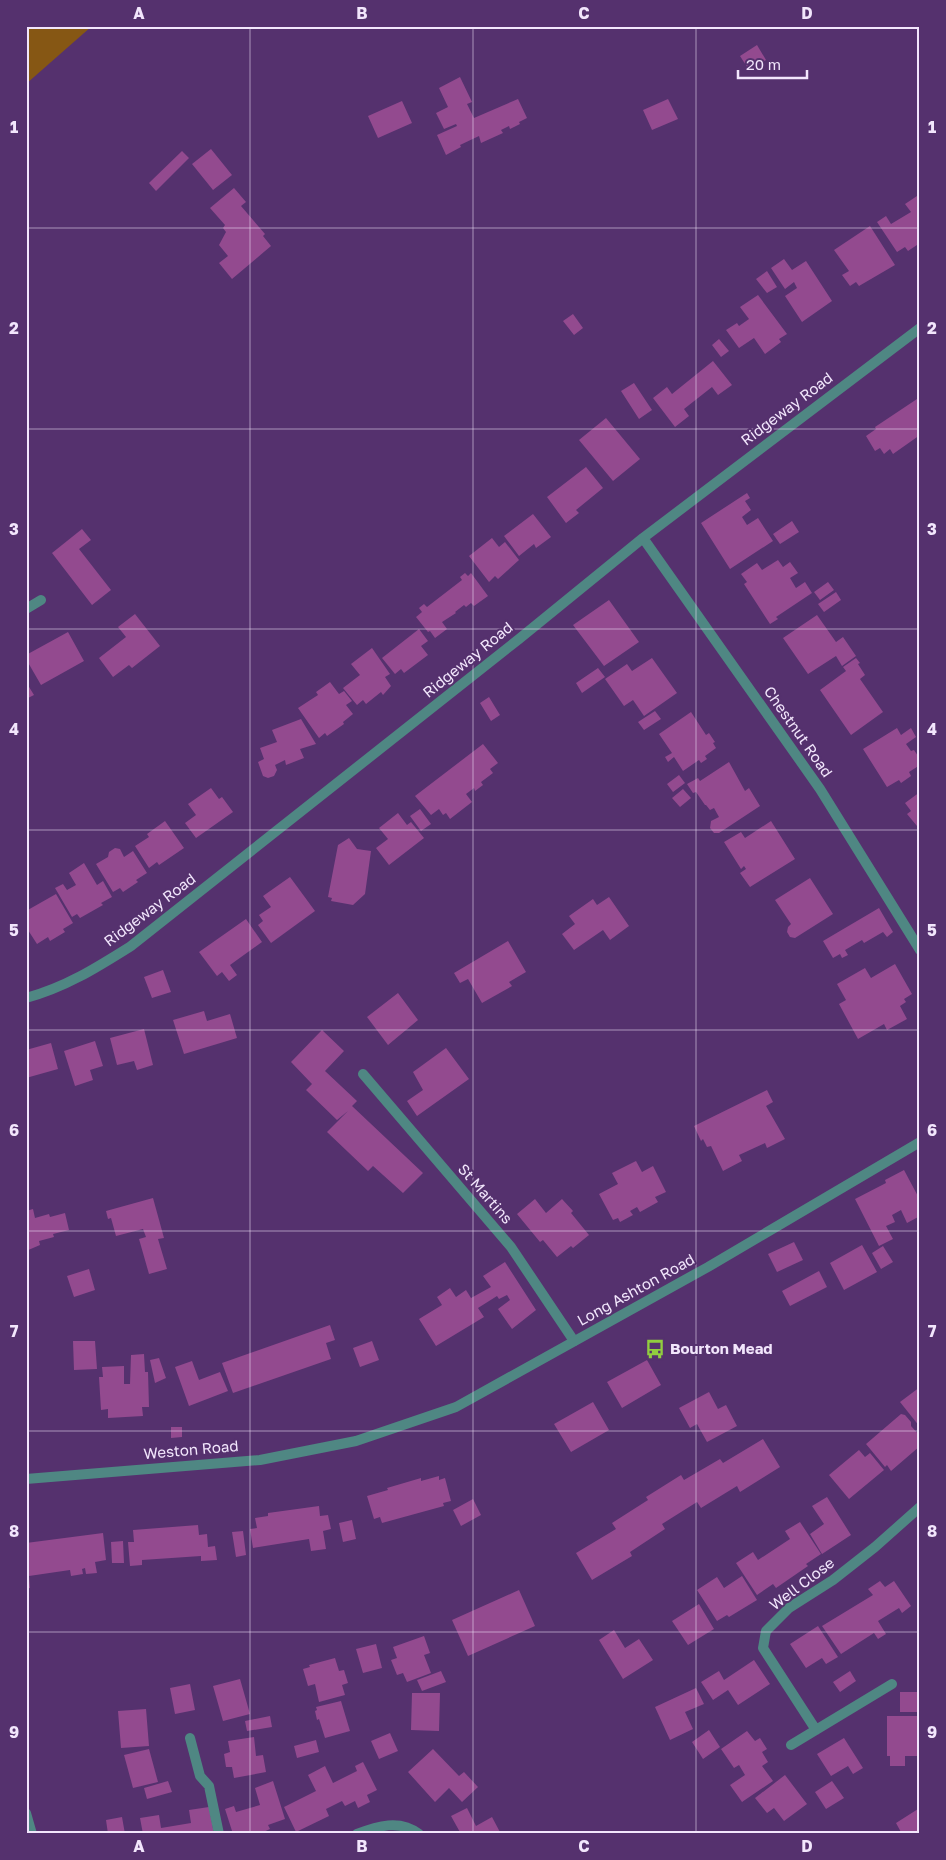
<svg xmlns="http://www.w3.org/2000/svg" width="946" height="1860" font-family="'Golos Text',sans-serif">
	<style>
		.green { fill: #865714 }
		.building { fill: #934a8f }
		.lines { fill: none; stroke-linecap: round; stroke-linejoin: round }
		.minor { stroke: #4f8783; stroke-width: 10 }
		.tertiary { stroke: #4f8783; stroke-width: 10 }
		.grid { fill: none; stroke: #f2e6fc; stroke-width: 1; stroke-opacity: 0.55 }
		.labels { text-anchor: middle; stroke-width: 4; stroke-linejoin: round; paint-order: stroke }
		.street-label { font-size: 15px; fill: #f2e6fc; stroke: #55316e }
		.poi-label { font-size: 15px; font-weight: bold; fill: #f2e6fc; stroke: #55316e; text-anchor: start }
		.neatline { fill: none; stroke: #f2e6fc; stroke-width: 2 }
		.grid-label { font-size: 16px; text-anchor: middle; font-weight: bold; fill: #f2e6fc }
	</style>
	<rect width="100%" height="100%" fill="#55316e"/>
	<!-- green -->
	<path class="green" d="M26,26H92L26,84Z"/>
	<!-- building -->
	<path class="building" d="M757,45L766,60L749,70L740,56Z
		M460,77L472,102L467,104L474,118L518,99L527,118L519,122L520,124L510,129L509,126L501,130L503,133L481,143L479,136L460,145L461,147L446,155L437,135L457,126L456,124L444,129L436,113L448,107L439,88Z
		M668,99L678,119L652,130L643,110Z
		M402,101L412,123L378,138L368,116Z
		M211,149L232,175L213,190L192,164Z
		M182,151L189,158L156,191L149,183Z
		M234,188L246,202L241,206L265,234L263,236L271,246L232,279L219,263L228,256L219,245L226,232L223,228L225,225L210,208Z
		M920,194V243L908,251L905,247L897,252L877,222L886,216L891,224L911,212L905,204Z
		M870,226L895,265L859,286L856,282L850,286L842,275L849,271L834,250Z
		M784,259L792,270L806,261L832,301L802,322L785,296L797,288L794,282L785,289L771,268Z
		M767,271L777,287L767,293L756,279Z
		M758,295L787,334L779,339L781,342L765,354L754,338L739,348L726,330L737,323L739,326L749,319L740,307Z
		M573,314L583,328L574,335L563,321Z
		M719,339L729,351L721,357L712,345Z
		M713,361L732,385L718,395L712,387L684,409L689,416L675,427L653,398L667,387L672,394Z
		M634,383L652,410L639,419L621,391Z
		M920,397V435L893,454L890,449L884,454L880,448L875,451L866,436L876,429L875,427Z
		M606,418L640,459L613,481L579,440Z
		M586,467L603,488L576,510L579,513L566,523L547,497Z
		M747,493L750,498L745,501L751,510L742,517L747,525L758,518L773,541L730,569L701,523Z
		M533,514L551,537L536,548L534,544L519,556L504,536Z
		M792,521L799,532L780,544L773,534Z
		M82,529L91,540L79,549L111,590L92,605L52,553Z
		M492,538L499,547L505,542L519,560L498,579L495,576L489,582L469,556Z
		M778,560L783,567L790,562L798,573L790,578L796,588L805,582L812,593L776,617L778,619L770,624L744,584L747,582L741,574L757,563L762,570Z
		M465,573L468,576L471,573L488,596L474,606L471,603L466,607L464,605L455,612L456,613L442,622L447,629L435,638L430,631L428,632L416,617L422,612L419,608L424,604L427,607L462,580L460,577Z
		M828,582L834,590L820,600L814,592Z
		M836,592L841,600L824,612L818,604Z
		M609,600L639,642L604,666L573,625Z
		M135,614L160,646L132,668L129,665L113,677L99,658L126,637L118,627Z
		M817,615L836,642L843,637L856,656L842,666L836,656L808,674L783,638Z
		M419,629L428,641L421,646L428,655L404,673L401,669L395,674L382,658Z
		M68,632L84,661L41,685L26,659V655Z
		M372,648L390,674L385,677L391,686L383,695L381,692L366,704L363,700L357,705L343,688L360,675L351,664Z
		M652,658L677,693L644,716L633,700L624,706L605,679L627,664L632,671Z
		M856,658L860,663L858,664L865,675L860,679L883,712L851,735L820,690L846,671L843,667Z
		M598,668L605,677L582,693L576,683Z
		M26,682L34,695L26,699Z
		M330,682L339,694L344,691L352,701L346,705L353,714L343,722L344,724L327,736L325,733L319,738L298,708L318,695L316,692Z
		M489,697L500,715L491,721L480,703Z
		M655,711L661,719L644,730L638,722Z
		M691,712L706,735L709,733L715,742L713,743L716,748L705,756L707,759L701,763L699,760L683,771L674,757L668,762L665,757L672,753L659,734Z
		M301,719L316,744L300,749L304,758L286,765L285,760L275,765L277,770L274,776L268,778L263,776L258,762L264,759L260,748L277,742L272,730Z
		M897,728L901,735L911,728L916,737L906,744L911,751L914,750L920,759V765L909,772L911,776L901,783L899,780L887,787L863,749Z
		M483,744L498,763L490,769L493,773L481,782L483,785L475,791L474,788L466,794L472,802L450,819L446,813L443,815L439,809L431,815L415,796Z
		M729,762L745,791L749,788L760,806L719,833H714L710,828L711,821L719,817L714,808L710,810L706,805H705L696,792L693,793L687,784L698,778L700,781Z
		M679,775L685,783L673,792L667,784Z
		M211,788L219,799L222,797L233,812L196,838L185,823L196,815L188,804Z
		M683,789L691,798L680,807L672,798Z
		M920,792V824L917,826L907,814L911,811L905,803Z
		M420,809L431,824L421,831L410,816Z
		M398,813L407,825L411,822L424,838L389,865L376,848L388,839L379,828Z
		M165,821L184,848L159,865L157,862L149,868L135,846L149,837L147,834Z
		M771,821L795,859L750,887L740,873L746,869L744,866L741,869L724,842L741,832L745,838Z
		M349,838L357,849L371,851L365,894L353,905L331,901L332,898L328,897L338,845Z
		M115,848L120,849L124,857L133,851L147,873L136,880L138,882L123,892L120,888L113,892L96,864L108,857L109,852Z
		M84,863L97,885L103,881L112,897L101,903L103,905L80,918L77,914L72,917L55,888L63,884L67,890L76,885L69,873Z
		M290,877L315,911L271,943L258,925L263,921L259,915L271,907L263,896Z
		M810,878L833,914L795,938L790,937L787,932L788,927L791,924L775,900Z
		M56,894L73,923L63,929L65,932L50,941L48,937L37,944L26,927V911Z
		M609,897L629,926L610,940L603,930L574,950L562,934L575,924L569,916L593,899L597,905Z
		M879,908L893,932L887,937L883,932L864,943L862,940L845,950L848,955L842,958L840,954L833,958L823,941Z
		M246,919L262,942L230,965L237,975L229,981L222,972L217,976L199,952Z
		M508,941L526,972L509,982L512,986L482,1003L468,979L460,983L454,973Z
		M895,964L912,994L904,999L906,1002L900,1006L907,1019L887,1030L884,1024L858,1039L839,1004L846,1000L837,984L865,968L871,978Z
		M163,970L171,992L152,998L144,977Z
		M398,993L418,1020L388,1045L367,1017Z
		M204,1011L207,1021L230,1014L237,1038L184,1054L173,1020Z
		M144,1029L153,1065L137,1070L134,1061L117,1065L110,1038Z
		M322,1030L344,1051L325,1071L357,1101L352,1106L423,1173L403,1193L373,1166L368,1171L327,1132L348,1111L337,1120L306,1090L312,1084L291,1062Z
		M95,1041L103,1066L90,1070L93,1080L75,1086L64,1051Z
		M51,1043L58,1069L26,1078V1050Z
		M446,1048L469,1079L417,1116L407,1101L423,1090L413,1072Z
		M767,1090L773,1102L766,1106L785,1139L767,1148L765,1143L739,1155L742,1161L723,1171L711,1146L707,1147L703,1139L701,1141L694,1126Z
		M636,1161L642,1172L653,1166L666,1192L655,1197L658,1202L640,1212L637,1207L630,1211L633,1215L620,1222L618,1218L613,1220L599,1194L618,1184L612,1173Z
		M904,1170L920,1200V1216L907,1223L901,1210L892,1215L895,1222L886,1226L893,1239L879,1246L855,1199L886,1183L885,1180Z
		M153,1198L164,1238L158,1239L167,1269L149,1274L139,1239L146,1237L143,1229L116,1236L111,1218L108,1219L106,1211Z
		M535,1199L546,1213L562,1199L573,1211L571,1213L589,1235L573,1248L571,1246L557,1257L543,1240L540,1242L517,1214Z
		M33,1209L35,1218L49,1214L50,1217L65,1213L69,1230L53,1234L54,1237L39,1241L40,1245L26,1251V1211Z
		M794,1242L803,1260L777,1272L768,1254Z
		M862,1245L877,1272L844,1290L830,1263Z
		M883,1246L893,1262L881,1269L872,1253Z
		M505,1262L536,1310L512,1329L498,1309L510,1300L507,1295L499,1299L497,1296L478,1308L484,1317L436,1346L419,1319L442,1305L437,1297L450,1288L456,1297L466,1290L471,1298L491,1287L483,1276Z
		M89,1269L95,1290L74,1297L67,1276Z
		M819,1271L827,1287L790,1306L782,1291Z
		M330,1325L335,1340L326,1343L331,1359L233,1393L222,1363Z
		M73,1341H95L97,1369L74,1370Z
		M372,1341L379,1360L360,1367L353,1348Z
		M144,1354L145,1372H148L149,1407H142L143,1416L108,1418V1409L101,1410L99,1377H103L102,1367L124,1366V1384H130L131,1355Z
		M159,1358L166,1378L155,1383L150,1360Z
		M647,1360L661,1385L622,1408L607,1382Z
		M192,1361L199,1380L220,1372L228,1391L189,1406L175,1367Z
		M920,1387V1427L900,1402Z
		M709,1392L718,1409L726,1405L737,1426L707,1442L697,1424L690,1428L679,1408Z
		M593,1402L609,1430L571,1452L554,1424Z
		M901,1414L905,1415L911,1422V1426L920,1436V1446L891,1471L887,1465L885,1467L866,1444Z
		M171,1427H182V1437L171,1438Z
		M763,1439L780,1467L740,1492L737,1486L701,1508L697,1502L662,1524L665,1529L630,1552L632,1556L592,1580L576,1553L616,1529L612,1523L648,1500L646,1497L681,1475L684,1480L720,1459L723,1463Z
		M859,1450L865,1457L870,1453L884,1470L849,1499L829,1475Z
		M439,1476V1480L445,1478L451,1501L443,1503L444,1506L382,1523L380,1517L374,1519L367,1496L388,1490L387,1488L421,1478V1481Z
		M827,1497L851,1535L822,1554L810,1534L824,1524L812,1506Z
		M473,1499L481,1515L461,1526L453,1510Z
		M319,1506L320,1516L328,1515L331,1529L323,1531L326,1549L311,1551L309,1539L253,1548L250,1529L257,1528L255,1518L268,1516V1513Z
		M352,1520L356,1539L343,1542L339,1523Z
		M800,1522L821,1554L806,1564L808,1566L776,1588L773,1584L757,1595L736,1563L753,1552L758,1560L790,1539L785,1531Z
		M198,1525L199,1535L207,1534L208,1547L215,1546L217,1560L201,1561V1556L142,1560V1565L130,1566L128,1542H134L133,1530Z
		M243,1531L246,1555L236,1557L232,1532Z
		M103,1533L106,1560L95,1562L97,1573L86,1574L85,1568L82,1569L83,1574L71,1576L70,1570L29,1576L30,1588L26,1589V1543Z
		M123,1541L124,1563H112L111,1542Z
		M742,1576L757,1600L729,1617L727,1615L717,1621L697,1590L717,1577L724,1588Z
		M880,1581L885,1587L894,1581L911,1606L902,1613L899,1608L878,1621L886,1634L878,1639L874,1633L841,1654L822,1626L873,1595L868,1589Z
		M519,1590L535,1626L468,1656L452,1620Z
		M699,1604L714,1629L688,1645L672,1621Z
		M818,1626L838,1657L826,1664L822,1658L806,1668L790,1644Z
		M614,1630L625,1648L639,1639L653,1660L623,1679L599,1640Z
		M424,1636L430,1653L424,1655L431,1673L407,1682L403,1673L397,1675L391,1660L397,1658L393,1647Z
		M376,1644L382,1668L363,1673L356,1649Z
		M335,1658L339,1671L344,1670L348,1683L342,1685L345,1695L319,1702L315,1684L308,1686L303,1669L310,1667L309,1665Z
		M754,1660L770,1684L738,1705L728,1690L713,1700L701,1682L719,1671L724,1680Z
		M441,1671L446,1682L422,1691L417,1680Z
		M850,1671L856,1681L840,1692L833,1682Z
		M240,1679L250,1714L223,1721L213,1686Z
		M190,1684L195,1710L175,1714L170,1688Z
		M696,1688L704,1704L685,1712L693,1729L670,1740L655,1707Z
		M900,1692H920V1712H900Z
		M412,1693H440L439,1731L411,1730Z
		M341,1701L350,1731L325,1738L319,1719L317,1720L315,1711L317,1710L316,1707Z
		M146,1709L149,1746L121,1748L118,1711Z
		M270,1716L272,1727L247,1731L245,1721Z
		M887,1716H920V1756H905V1766H890V1756H887Z
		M709,1730L720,1747L703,1759L692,1742Z
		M747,1731L755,1741L760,1738L767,1749L762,1752L768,1762L762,1766L773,1781L742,1802L730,1785L745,1775L739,1765L734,1768L721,1749Z
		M390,1733L398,1751L379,1759L371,1741Z
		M254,1737L256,1756L263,1755L266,1772L234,1778L232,1767H226L224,1754L230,1752L228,1741Z
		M844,1738L863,1768L853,1774L848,1766L831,1776L817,1754Z
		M316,1740L319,1752L297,1758L294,1746Z
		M149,1749L158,1782L133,1788L124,1755Z
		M433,1749L459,1776L464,1772L478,1787L462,1802L449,1788L435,1802L408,1772Z
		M363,1762L377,1790L367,1795L370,1802L358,1808L355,1801L345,1806L342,1801L326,1809L329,1816L296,1832L284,1807L316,1791L308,1775L325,1766L333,1783L357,1771L355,1766Z
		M785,1775L807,1804L784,1821L774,1808L767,1813L755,1798Z
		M168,1781L172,1792L147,1799L144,1788Z
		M273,1781L285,1819L268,1825L270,1829L259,1834H233L225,1809L234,1806L236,1812L260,1805L255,1788Z
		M832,1781L844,1798L826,1809L815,1792Z
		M209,1807L214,1834H143L140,1818L159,1815L161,1828L191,1823L189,1810Z
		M467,1808L476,1826L492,1817L501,1834H461L451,1816Z
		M918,1809L920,1834H902L896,1823Z
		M122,1817L125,1834H108L106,1820Z"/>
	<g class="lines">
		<!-- minor -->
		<path class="minor" d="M643,538L820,789L920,950
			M26,609L41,600
			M26,998C66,987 96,968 131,946L519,639L643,538L920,328
			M363,1074L511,1247L574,1341
			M816,1730L763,1648L766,1631L789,1608L833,1580L875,1547L920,1507
			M190,1738L200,1776L209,1786L219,1834
			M791,1745L892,1684
			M26,1813L32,1834
			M357,1834C377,1826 400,1819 419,1834"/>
		<!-- tertiary -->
		<path class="tertiary" d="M26,1479L260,1460L356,1441L456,1407L708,1267L920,1142"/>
	</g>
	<!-- grid -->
	<path class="grid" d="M250,26V1834M473,26V1834M696,26V1834M26,228H920M26,429H920M26,629H920M26,830H920M26,1030H920M26,1231H920M26,1431H920M26,1632H920"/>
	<!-- icons -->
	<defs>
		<symbol id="bus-bare" viewBox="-9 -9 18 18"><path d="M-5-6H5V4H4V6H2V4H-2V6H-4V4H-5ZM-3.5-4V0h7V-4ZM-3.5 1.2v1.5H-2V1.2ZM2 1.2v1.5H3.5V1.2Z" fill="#91cd3f" stroke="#55316e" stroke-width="2.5" paint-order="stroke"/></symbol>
	</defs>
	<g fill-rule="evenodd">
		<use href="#bus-bare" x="641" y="1335" width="28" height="28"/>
	</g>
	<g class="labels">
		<!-- street labels -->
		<g class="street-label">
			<text transform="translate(787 409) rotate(-37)" y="5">Ridgeway Road</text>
			<text transform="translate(468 660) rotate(-39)" y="5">Ridgeway Road</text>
			<text transform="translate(798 732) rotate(55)" y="5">Chestnut Road</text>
			<text transform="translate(150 910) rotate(-37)" y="5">Ridgeway Road</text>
			<text transform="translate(485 1194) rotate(49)" y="5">St Martins</text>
			<text transform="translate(636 1290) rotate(-29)" y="5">Long Ashton Road</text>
			<text transform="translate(191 1450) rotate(-5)" y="5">Weston Road</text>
			<text transform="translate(802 1584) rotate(-37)" y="5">Well Close</text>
		</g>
		<!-- poi labels -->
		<g class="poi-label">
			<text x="670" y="1354">Bourton Mead</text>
		</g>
	</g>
	<!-- border -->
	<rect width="946" height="1860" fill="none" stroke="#55316e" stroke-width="55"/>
	<!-- scale -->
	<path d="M738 70v8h69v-8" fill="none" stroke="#f2e6fc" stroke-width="2.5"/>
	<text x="746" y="70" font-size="15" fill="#f2e6fc" stroke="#55316e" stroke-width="4" paint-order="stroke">20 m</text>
	<rect x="28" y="28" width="890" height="1804" class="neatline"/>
	<g class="grid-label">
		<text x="139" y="19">A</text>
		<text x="362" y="19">B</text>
		<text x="584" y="19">C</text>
		<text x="807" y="19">D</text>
		<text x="14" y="133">1</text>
		<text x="932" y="133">1</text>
		<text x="14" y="334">2</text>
		<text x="932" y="334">2</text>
		<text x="14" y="535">3</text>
		<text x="932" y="535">3</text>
		<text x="14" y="735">4</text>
		<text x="932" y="735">4</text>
		<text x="14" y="936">5</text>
		<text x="932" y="936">5</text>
		<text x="14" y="1136">6</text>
		<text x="932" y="1136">6</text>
		<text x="14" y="1337">7</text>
		<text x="932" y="1337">7</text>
		<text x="14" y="1537">8</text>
		<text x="932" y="1537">8</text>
		<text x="14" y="1738">9</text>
		<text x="932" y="1738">9</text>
		<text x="139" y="1852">A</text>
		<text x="362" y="1852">B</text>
		<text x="584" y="1852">C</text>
		<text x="807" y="1852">D</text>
	</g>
</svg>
